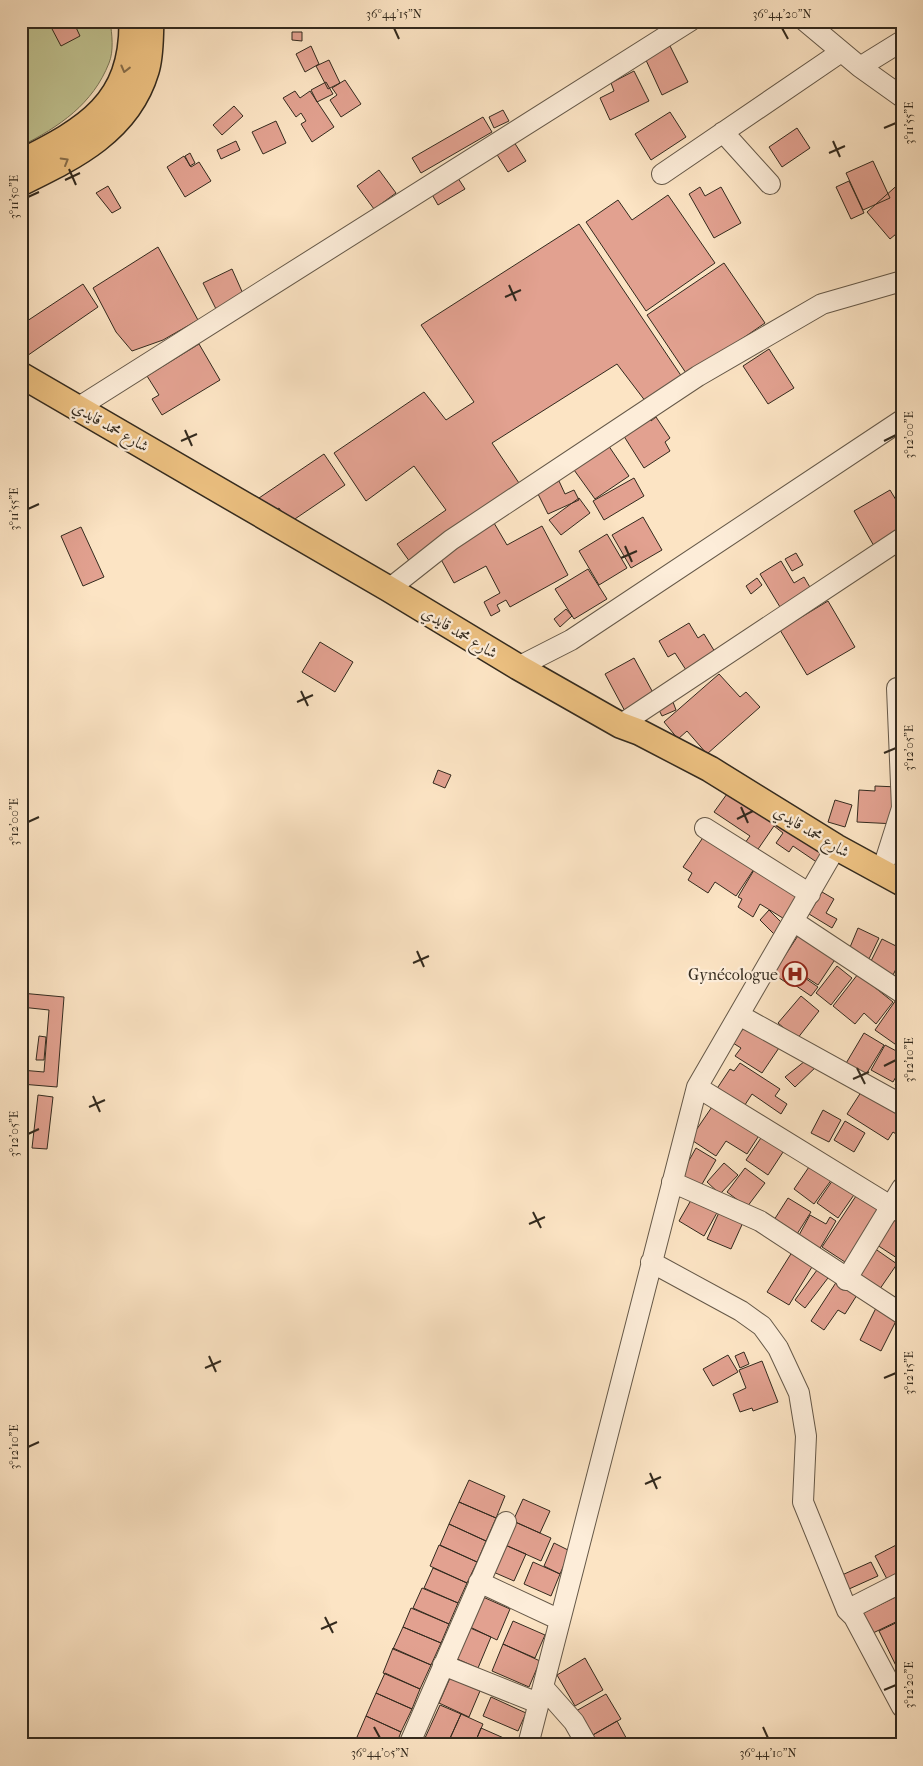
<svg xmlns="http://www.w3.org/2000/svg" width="923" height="1766" font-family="'IM FELL French Canon',Amiri,serif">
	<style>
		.green { fill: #c1c492; stroke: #7a7758 }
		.building { fill: #e2a190; stroke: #332a1e }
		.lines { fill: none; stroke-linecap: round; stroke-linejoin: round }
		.minor-casing { stroke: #655848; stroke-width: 22 }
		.major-casing { stroke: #332a1e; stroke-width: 28 }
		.minor { stroke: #fdedd9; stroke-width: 20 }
		.major { stroke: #eec282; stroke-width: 25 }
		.oneway { stroke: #876e4b }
		.ticks { fill: none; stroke: #332a1e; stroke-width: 2 }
		.labels { text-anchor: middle; stroke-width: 4.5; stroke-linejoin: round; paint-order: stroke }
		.street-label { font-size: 16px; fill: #332a1e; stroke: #fdedd9 }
		.poi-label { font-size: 16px; fill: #332a1e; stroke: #fdedd9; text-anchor: end }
		.neatline { fill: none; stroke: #332a1e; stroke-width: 2 }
		.ticks-label { font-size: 12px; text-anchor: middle; fill: #332a1e }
	</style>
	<rect width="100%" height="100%" fill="#fce4c4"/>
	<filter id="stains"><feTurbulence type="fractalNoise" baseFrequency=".004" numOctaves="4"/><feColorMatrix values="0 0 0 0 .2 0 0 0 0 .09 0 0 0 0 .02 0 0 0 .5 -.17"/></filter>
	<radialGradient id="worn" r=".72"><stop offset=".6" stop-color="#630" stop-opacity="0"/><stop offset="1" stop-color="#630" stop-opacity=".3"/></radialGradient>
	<!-- green -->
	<path class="green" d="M21,21H110C112,34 114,51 109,63C93,104 59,127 21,146Z"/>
	<!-- building -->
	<path class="building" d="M64,21H73L80,36L61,46L51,27Z
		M844,21H856L852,27Z
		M292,32H302V41L292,40Z
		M311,46L319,64L305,72L296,54Z
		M670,46L688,82L662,95L645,58Z
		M329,60L340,83L328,89L316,66Z
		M634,71L649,101L610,120L600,98L614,91L611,83Z
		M345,80L361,104L341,117L330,100L337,95L332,88Z
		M326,82L333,94L317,102L311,90Z
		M295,91L300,98L310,91L334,127L312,142L301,124L306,121L301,113L296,117L283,98Z
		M234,106L243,116L222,135L213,125Z
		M503,110L509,121L494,128L489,117Z
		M670,112L686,137L651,160L635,134Z
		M483,117L492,132L421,173L412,158Z
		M276,121L286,143L263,154L252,132Z
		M797,128L810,148L782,167L769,147Z
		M236,141L240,150L221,159L217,150Z
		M514,142L526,161L508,172L496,153Z
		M190,153L195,163L190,166L185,156Z
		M184,156L191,167L199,162L211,181L185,197L167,167Z
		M873,161L890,198L863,210L846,173Z
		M379,170L396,193L374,209L357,186Z
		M456,175L465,189L438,205L430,191Z
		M849,181L864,213L851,219L836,187Z
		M902,181V229L890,239L867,212Z
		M108,186L121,208L112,213L96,193Z
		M700,187L705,196L721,187L741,223L714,238L689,194Z
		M668,195L715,263L646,311L586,222L618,200L632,220Z
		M579,224L684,380L646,402L617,364L492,443L521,486L410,562L397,544L446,510L414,466L366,501L334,453L424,392L446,420L474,402L421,325Z
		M158,247L198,320L163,340L132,351L116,332L93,288Z
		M724,263L765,323L688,376L647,315Z
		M232,269L244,296L216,309L203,283Z
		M83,284L98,307L21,360V325Z
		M199,344L220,380L162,415L152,399L159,395L147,376Z
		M769,349L794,388L768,404L743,366Z
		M645,413L651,421L656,417L670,438L665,442L670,451L644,468L620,430Z
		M604,439L629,476L595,499L569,463Z
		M324,454L345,485L289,523L279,508L270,514L259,498Z
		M634,478L644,496L604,520L593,501Z
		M559,481L565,494L574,490L579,500L548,514L537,492Z
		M890,490L902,510V530L874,546L854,511Z
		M579,498L590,513L561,535L549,520Z
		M643,517L662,550L631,568L612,535Z
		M494,523L507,545L542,526L568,575L510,607L506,600L497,605L500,611L491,616L484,602L500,593L486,566L454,583L438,554Z
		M81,527L104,577L83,586L61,536Z
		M607,534L627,568L599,585L579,551Z
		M796,553L803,565L792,571L785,559Z
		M781,561L794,583L804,577L811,589L780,607L760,574Z
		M588,569L607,599L574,619L555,589Z
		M757,578L762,585L751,594L746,586Z
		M828,601L855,647L807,675L780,630Z
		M566,609L572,616L560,627L554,619Z
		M689,623L698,638L704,634L715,652L686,670L675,653L668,657L659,641Z
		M320,642L353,662L335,692L302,672Z
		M634,658L657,700L627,715L605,674Z
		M719,674L740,697L746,692L760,707L707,754L687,731L678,739L664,722Z
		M673,702L676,710L662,716L658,708Z
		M438,770L451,775L445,788L433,783Z
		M875,786L898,787L896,824L857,822L859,790L875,791Z
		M732,787L826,851L818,863L793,846L789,852L776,843L783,833L774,826L754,855L742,847L750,836L714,812Z
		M835,800L852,805L845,827L828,822Z
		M704,836L754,869L736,896L715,882L708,893L688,880L692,873L683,867Z
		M757,865L802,893L786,920L760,904L753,917L738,907L742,899L738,897Z
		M822,892L834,899L826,913L837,919L832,928L809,914Z
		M769,910L786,927L776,936L760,920Z
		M858,928L879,938L868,961L848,952Z
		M801,931L838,955L818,985L798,972L790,985L773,974Z
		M882,939L902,949V957L892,977L869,965Z
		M837,966L852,978L831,1005L816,993Z
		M799,974L818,987L811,996L792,983Z
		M858,974L893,1002L876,1024L864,1013L855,1024L833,1006Z
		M21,993L64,997L57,1087L21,1084V1070L44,1072L49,1010L21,1007Z
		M801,996L819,1011L797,1039L778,1023Z
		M898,997L902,1000V1049L875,1030Z
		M745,1026L783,1042L762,1073L735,1056L741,1048L733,1043Z
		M864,1033L884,1045L865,1076L845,1065Z
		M39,1036L46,1037L44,1060H36Z
		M885,1045L902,1054V1066L893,1082L871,1070Z
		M810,1057L818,1065L795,1087L785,1077Z
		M740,1063L780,1089L775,1096L787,1104L781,1114L752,1094L741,1111L714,1093L730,1069L734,1071Z
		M902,1074V1089L895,1085Z
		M865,1086L902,1110V1138L893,1132L888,1140L847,1114Z
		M38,1095L53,1097L47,1149L32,1148Z
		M714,1104L760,1134L747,1154L726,1141L716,1156L690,1139Z
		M823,1110L841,1120L829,1142L811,1133Z
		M845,1121L865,1133L854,1152L834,1140Z
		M765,1132L787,1146L768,1175L746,1160Z
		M696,1148L716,1160L698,1191L678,1180Z
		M724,1163L738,1175L720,1194L707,1182Z
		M811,1164L832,1179L814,1204L794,1189Z
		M745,1168L765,1183L747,1207L727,1192Z
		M837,1174L858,1189L838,1218L817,1203Z
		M858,1193L880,1207L864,1231L869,1233L848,1264L822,1247Z
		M694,1195L719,1209L704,1236L679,1221Z
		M788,1198L811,1212L797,1234L774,1220Z
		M721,1208L745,1218L731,1249L707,1239Z
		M895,1211L902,1215V1257L900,1260L874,1243Z
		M810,1215L826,1224L830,1217L836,1221L819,1250L798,1237Z
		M874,1248L897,1264L875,1296L852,1280Z
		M794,1249L815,1262L789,1305L767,1292Z
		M820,1266L831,1274L805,1308L795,1300Z
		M837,1281L857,1295L845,1314L838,1310L824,1330L811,1321Z
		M876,1308L897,1319L881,1351L860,1340Z
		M744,1352L749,1364L740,1368L735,1356Z
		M728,1355L738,1372L713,1386L703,1369Z
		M762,1361L778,1402L753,1411L752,1408L740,1412L733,1394L746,1388L739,1370Z
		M469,1480L505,1496L496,1518L459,1502Z
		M523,1499L550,1511L540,1533L513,1521Z
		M459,1502L496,1518L486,1541L449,1524Z
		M513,1521L551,1538L541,1561L503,1544Z
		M449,1524L486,1541L477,1562L440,1545Z
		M902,1542V1576L889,1583L875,1556Z
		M554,1543L570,1551L560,1574L544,1566Z
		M503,1544L526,1554L514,1581L491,1571Z
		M439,1545L477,1562L467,1583L430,1566Z
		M533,1562L560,1574L551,1596L524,1584Z
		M871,1562L878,1576L849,1589L842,1575Z
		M433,1568L467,1583L458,1603L424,1588Z
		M422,1588L458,1603L449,1624L413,1608Z
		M902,1594V1619L873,1633L863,1613Z
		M483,1597L510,1609L497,1640L470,1627Z
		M411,1608L449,1624L441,1643L403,1627Z
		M902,1620V1675L901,1676L879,1631Z
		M513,1621L545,1635L535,1658L503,1644Z
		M403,1627L441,1643L431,1665L393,1649Z
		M468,1627L491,1637L478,1668L455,1658Z
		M503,1644L540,1661L529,1687L492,1671Z
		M393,1648L431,1665L420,1689L383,1673Z
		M585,1658L603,1690L575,1706L557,1675Z
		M385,1673L420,1689L412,1709L376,1693Z
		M450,1678L480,1691L469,1717L439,1703Z
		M376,1693L412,1709L401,1732L366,1716Z
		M606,1694L621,1719L591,1736L576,1711Z
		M491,1697L526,1713L518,1731L483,1716Z
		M440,1705L461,1714L447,1745H440L425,1738Z
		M461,1714L483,1724L474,1745H447Z
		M366,1716L401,1732L396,1745H374L357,1737Z
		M617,1721L630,1745H596L591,1736Z
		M481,1728L506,1739L503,1745H474Z
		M572,1736L577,1745H558Z"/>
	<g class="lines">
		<defs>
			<path id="minor" d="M805,21L860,67L902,97
				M860,67L902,41
				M723,132L770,184
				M662,174L841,52
				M79,407L690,21
				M389,589L451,540L698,376L822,304L902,281
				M518,667L571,640L902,420
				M620,725L902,538
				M705,828L810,894
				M882,871L902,808L897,688
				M793,921L902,993
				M739,1015L902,1105
				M697,1087L902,1213
				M672,1182L760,1221L902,1314
				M651,1262L741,1311L762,1326L778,1348L799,1393L806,1436L803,1502L847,1610L854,1617L902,1707
				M846,1280L902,1188
				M479,1582L560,1620
				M847,1610L902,1582
				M443,1665L538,1703
				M543,1687L574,1722L587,1745
				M409,1745L506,1522
				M528,1745L697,1087L836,847"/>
			<path id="major" d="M21,162C87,129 133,103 132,21
				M21,183C74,157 128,131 146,71C151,56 150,37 151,21
				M21,375L389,589L518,667L620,725L639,732L710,769L836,847L902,883"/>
		</defs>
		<!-- minor casing -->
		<use href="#minor" class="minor-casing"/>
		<!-- major casing -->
		<use href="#major" class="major-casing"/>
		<!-- minor -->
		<use href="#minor" class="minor"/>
		<!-- major -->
		<use href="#major" class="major"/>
	</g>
	<!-- one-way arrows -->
	<defs><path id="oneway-chevron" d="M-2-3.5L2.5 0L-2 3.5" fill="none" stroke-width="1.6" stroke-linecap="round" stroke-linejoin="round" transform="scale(1.25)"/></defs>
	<g class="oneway">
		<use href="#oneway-chevron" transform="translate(125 69) rotate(104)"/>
		<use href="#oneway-chevron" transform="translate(65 161) rotate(-30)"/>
	</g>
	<!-- ticks -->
	<path class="ticks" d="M394,28L399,39M782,28L788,39M884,128L896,123M833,141L840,157M829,153L845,146M69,169L76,185M65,180L80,173M28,197L39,192M509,285L516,301M505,297L521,290M185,430L192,446M181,441L197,434M884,441L896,435M28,509L39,504M625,546L632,562M621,558L637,551M301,691L308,706M297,702L313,695M884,753L896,748M741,807L748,823M737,819L753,811M28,822L39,817M417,951L424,967M413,963L429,956M884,1066L896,1060M857,1068L865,1084M853,1079L869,1072M93,1096L100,1112M89,1107L105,1100M28,1134L39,1129M533,1212L541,1228M529,1224L545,1217M209,1356L216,1372M205,1368L221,1361M884,1378L896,1373M28,1447L39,1442M650,1473L657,1489M645,1484L661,1477M325,1617L333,1633M321,1629L337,1622M884,1690L896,1685M374,1727L380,1738M763,1727L768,1738"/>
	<!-- icons -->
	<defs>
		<symbol id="hospital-ring" viewBox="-11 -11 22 22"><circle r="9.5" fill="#fdedd9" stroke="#8f2418" stroke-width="1.5"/><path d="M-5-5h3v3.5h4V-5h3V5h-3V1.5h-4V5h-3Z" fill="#8f2418"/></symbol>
	</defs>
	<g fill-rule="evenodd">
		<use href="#hospital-ring" x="781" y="960" width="28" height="28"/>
	</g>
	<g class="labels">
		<!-- street labels -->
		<g class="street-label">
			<text transform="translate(111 426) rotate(30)" y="6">شارع محمد قايدي</text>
			<text transform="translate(460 632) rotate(31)" y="6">شارع محمد قايدي</text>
			<text transform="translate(812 831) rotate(31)" y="6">شارع محمد قايدي</text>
		</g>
		<!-- poi labels -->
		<g class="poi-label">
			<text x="778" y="980">Gynécologue</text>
		</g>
	</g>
	<!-- margin -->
	<rect width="923" height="1766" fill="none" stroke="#fce4c4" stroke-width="55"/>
	<rect x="28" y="28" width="868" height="1710" class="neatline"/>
	<g class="ticks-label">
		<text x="394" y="18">36°44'15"N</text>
		<text x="782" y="18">36°44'20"N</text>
		<text transform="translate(909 123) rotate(-90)" y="4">3°11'55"E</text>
		<text transform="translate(14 197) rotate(-90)" y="4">3°11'50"E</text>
		<text transform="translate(909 435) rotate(-90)" y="4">3°12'00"E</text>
		<text transform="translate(14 509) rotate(-90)" y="4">3°11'55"E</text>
		<text transform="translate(909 748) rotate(-90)" y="4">3°12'05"E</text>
		<text transform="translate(14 822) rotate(-90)" y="4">3°12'00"E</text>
		<text transform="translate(909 1060) rotate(-90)" y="4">3°12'10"E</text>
		<text transform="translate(14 1134) rotate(-90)" y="4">3°12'05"E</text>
		<text transform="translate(909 1373) rotate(-90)" y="4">3°12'15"E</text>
		<text transform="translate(14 1447) rotate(-90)" y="4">3°12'10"E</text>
		<text transform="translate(909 1685) rotate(-90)" y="4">3°12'20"E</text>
		<text x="380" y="1757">36°44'05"N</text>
		<text x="768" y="1757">36°44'10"N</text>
	</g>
	<rect width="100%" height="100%" filter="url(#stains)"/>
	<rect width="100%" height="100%" fill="url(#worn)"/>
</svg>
